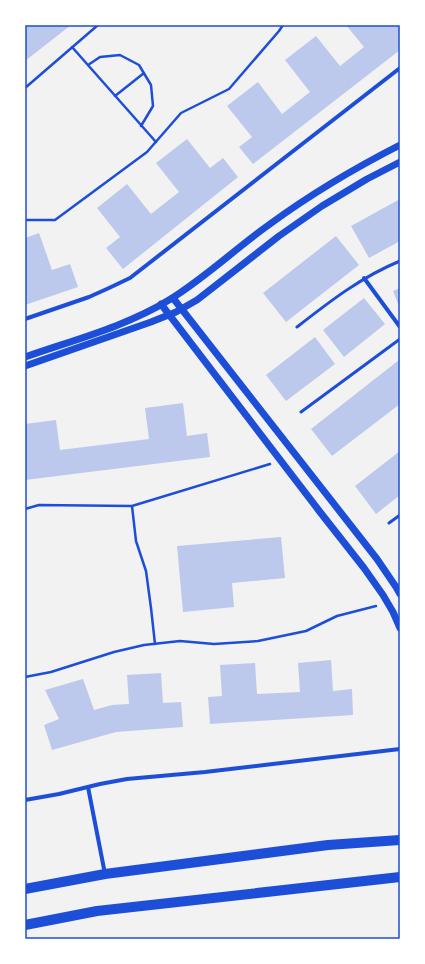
<svg xmlns="http://www.w3.org/2000/svg" width="425" height="964" font-family="'Titillium Web',sans-serif">
	<style>
		.building { fill: #bdc9ec }
		.lines { fill: none; stroke-linecap: round; stroke-linejoin: round }
		.path { stroke: #1d4ed8; stroke-width: 2.5 }
		.service { stroke: #1d4ed8; stroke-width: 3 }
		.minor { stroke: #1d4ed8; stroke-width: 4 }
		.tertiary { stroke: #1d4ed8; stroke-width: 7 }
		.primary { stroke: #1d4ed8; stroke-width: 10 }
		.neatline { fill: none; stroke: #1d4ed8; stroke-width: 1.5 }
	</style>
	<rect width="100%" height="100%" fill="#f2f2f2"/>
	<!-- building -->
	<path class="building" d="M25,25H71L25,61Z
		M346,25H400V50L253,164L239,147L252,137L227,106L258,82L282,114L310,92L285,60L316,36L340,66L364,47Z
		M187,139L210,168L223,158L238,177L123,269L106,248L120,237L97,208L127,184L151,214L179,192L156,163Z
		M400,199V241L369,258L351,226Z
		M39,233L52,270L70,264L78,287L25,305V238Z
		M336,236L359,265L286,322L263,293Z
		M400,288V309L393,291Z
		M364,298L385,324L344,357L323,330Z
		M315,337L335,364L286,401L266,375Z
		M399,360L400,404L332,456L311,429Z
		M183,403L187,436L207,433L210,457L25,480V424L56,420L60,450L149,439L145,408Z
		M400,451V495L376,514L355,486Z
		M281,537L285,578L232,583L234,607L183,612L177,546Z
		M331,660L333,691L352,689L353,715L210,724L208,697L222,696L220,665L255,663L257,694L300,692L298,663Z
		M161,673L163,703L181,702L183,727L116,732L52,750L44,725L59,719L45,690L83,679L94,710L112,705L129,704L127,675Z"/>
	<g class="lines">
		<!-- path -->
		<path class="path" d="M72,47L156,142
			M88,65L100,57L120,55L139,65L151,85L153,106L141,126
			M25,88L98,25
			M115,96L144,73
			M25,220H55L147,152L181,113L229,89L279,31L283,25
			M132,506L270,464
			M25,509L39,505L132,506L136,541L146,571L151,608L155,644
			M25,677L51,672L114,652L144,645L180,641L214,644L258,641L306,631L337,616L376,606"/>
		<!-- service -->
		<path class="service" d="M297,327C329,302 361,277 400,261
			M301,412L400,339
			M389,523L400,515"/>
		<!-- minor -->
		<path class="minor" d="M364,278L400,327
			M25,319L89,297L109,288L130,278L400,68
			M88,787L105,874
			M25,800L59,794L100,784L127,779L205,772L400,749"/>
		<!-- tertiary -->
		<path class="tertiary" d="M173,298L377,559L396,587L400,594
			M161,304L320,512L364,568L383,595L393,612L400,628
			M25,357C73,340 125,327 169,300C205,278 236,248 270,224C311,194 355,168 400,145
			M25,366L151,322L176,312L197,300L279,236L322,206L367,179L400,162"/>
		<!-- primary -->
		<path class="primary" d="M25,889L105,874L328,845L400,840
			M25,925L97,911L400,877"/>
	</g>
	<!-- border -->
	<rect width="425" height="964" fill="none" stroke="#ffffff" stroke-width="52"/>
	<rect x="26" y="26" width="373" height="912" class="neatline"/>
</svg>
